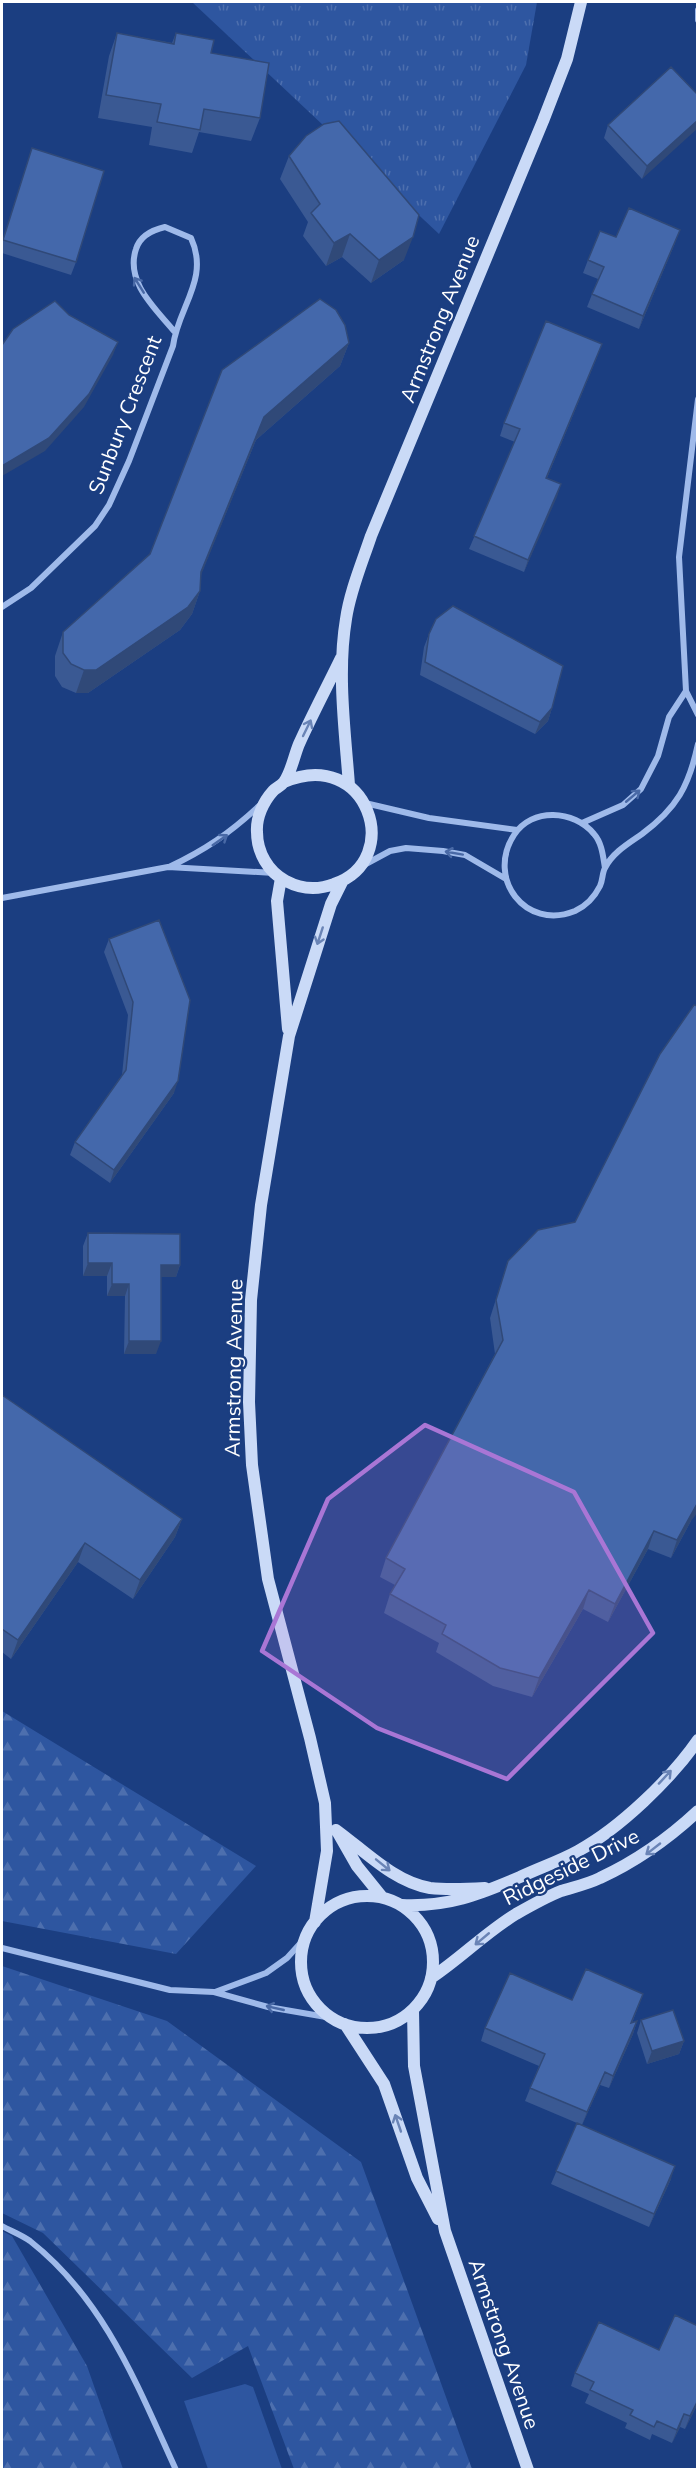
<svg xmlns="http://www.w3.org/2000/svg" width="699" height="2471" font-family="'Nunito Sans',sans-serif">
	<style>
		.grass { fill: #2e56a0 }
		.forest { fill: url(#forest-firs) }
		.park { fill: url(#park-tufts) }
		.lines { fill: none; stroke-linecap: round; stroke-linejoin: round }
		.street { stroke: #9fbaea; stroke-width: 6 }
		.secondary { stroke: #cadaf7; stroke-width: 12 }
		.wall { fill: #3a5993 }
		.shaded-wall { fill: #304978 }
		.building { fill: #4468ab; stroke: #304978; stroke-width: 1.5 }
		.oneway { stroke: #4969a6 }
		.oneway2 { stroke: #6a84b6 }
		.marked { fill: #a976d5; fill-opacity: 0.2; stroke: #a976d5; stroke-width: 4.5; stroke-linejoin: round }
		.labels { text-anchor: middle; stroke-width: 4.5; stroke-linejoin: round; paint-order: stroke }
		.street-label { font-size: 21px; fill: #fff; stroke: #1b3e81 }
	</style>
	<defs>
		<pattern id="forest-firs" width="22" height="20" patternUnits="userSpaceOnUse" patternTransform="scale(1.5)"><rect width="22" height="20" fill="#2e56a0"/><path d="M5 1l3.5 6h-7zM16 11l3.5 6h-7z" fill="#4d6fae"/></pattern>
		<pattern id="park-tufts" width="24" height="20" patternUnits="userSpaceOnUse" patternTransform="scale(1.5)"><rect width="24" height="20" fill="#2e56a0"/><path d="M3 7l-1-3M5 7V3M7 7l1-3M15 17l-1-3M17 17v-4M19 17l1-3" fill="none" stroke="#4d6fae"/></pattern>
	</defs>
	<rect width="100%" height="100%" fill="#1b3e81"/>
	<!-- grass -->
	<path class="grass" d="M245,2384L253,2387L282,2469H208L184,2401Z"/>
	<!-- forest -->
	<path class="forest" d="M2,1711L256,1866L176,1954L2,1921Z
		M2,1966L167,2021L361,2162L472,2469H294L248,2346L192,2378L43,2233L2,2213Z
		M2,2231L12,2236L87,2366L123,2469H2Z"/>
	<!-- park -->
	<path class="park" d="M192,2H537L526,65L439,234Z"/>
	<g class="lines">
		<!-- street -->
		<path class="street" d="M698,10V20
			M698,399L679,557L686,691L698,715
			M2,607L31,588L95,526L109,505L129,461L173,346C178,307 210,279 191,238L165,227C152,230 140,236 136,249C125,282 155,308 174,331
			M365,803L429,818L517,830
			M582,823L623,805L641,789L658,756L669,717L686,691
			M364,865L390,851L406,848L443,851L465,855L506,879
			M169,867C205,850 230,833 259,806
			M605,868C603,856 602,843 594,834C574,810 532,807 514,835C486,878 525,931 575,911C586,906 595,896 600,886C603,880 602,873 605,868C612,853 629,843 642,834C677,808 689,786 698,744
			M2,898L168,867L274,873
			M2,1948L170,1990L214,1992L268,2007L332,2018
			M215,1992L266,1973L287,1958L306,1937
			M2,2226C11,2231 22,2235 30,2241C105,2300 137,2385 176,2470"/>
		<!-- secondary -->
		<path class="secondary" d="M284,782C368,746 405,860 334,884C318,890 301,889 286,881C268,872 257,852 257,832C256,818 263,802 273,791C276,788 281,786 284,782C291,773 294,756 299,744C312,715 327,687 341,658
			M349,785C345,731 337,673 346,619C350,591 362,563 371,536L543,121L567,59L581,2
			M281,878L277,901L288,1029
			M336,1830C365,1851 394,1882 430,1888C448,1890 467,1889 485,1888
			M337,1831L357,1866L382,1897
			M301 1962a66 66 0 1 1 132 0a66 66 0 1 1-132 0Z
			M402,1905C448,1907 478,1895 520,1877C539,1868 560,1861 578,1851C620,1828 671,1779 698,1740
			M315,1922L327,1851L325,1803L310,1738L268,1579L252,1465L249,1402L251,1300L261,1205L289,1036L331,904L342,882
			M431,1978C461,1958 485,1933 516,1914C530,1906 546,1897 561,1891C574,1887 588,1884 600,1878C637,1861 668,1839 698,1811
			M413,2010L414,2066L445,2231L528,2470
			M345,2024L384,2084L417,2178L438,2219"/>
	</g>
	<!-- wall -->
	<path class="wall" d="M117,33L172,43L176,33L211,53L260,118L251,141L199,132L192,153L149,145L152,127L98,118L109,56Z
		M698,95L642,179L604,138L608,125Z
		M32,148L76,262L71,275L2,253V244Z
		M289,156L404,260L371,283L342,257L326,266L303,236L308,222L280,179Z
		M616,237L675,243L639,329L587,307L598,279L583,273L588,260Z
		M349,343L340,366L256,440L201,574L200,591L192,614L180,630L88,693H76L62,687L55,676V656L63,632L150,554L222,370Z
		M597,357L547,478L561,484L524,572L469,549L515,442L500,436L504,423Z
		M429,634L552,708L548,721L535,734L420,675L424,647Z
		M109,939L174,1093L110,1183L70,1155L75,1142L122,1075L128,1015L104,952Z
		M88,1233L180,1265L176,1277H161L156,1354H124L125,1296H107V1276H83V1246Z
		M508,1261L691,1521L671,1558L648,1549L608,1622L583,1609L532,1697L493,1686L436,1652L439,1643L384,1613L390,1594L395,1585L380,1577L386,1558L495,1354L490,1318Z
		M2,1395L182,1519L175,1537L133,1599L78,1562L11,1659L2,1652Z
		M643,1994L632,2023L637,2021L633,2034L609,2088L600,2085L582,2125L671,2179L649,2227L551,2184L577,2123L525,2101L539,2066L481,2041L485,2028L572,2000Z
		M641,2020L684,2041L679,2054L647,2064L637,2033Z
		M698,2326V2403L685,2429L680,2427L672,2443L652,2434L650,2440L625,2428L627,2423L585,2403L589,2394L571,2386L575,2373L659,2350Z"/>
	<!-- shaded-wall -->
	<path class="shaded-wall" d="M698,120V128L642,179L647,166Z
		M680,230L675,243L639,329L643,316Z
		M350,234L342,257L326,266L334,243Z
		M413,237L404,260L371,283L379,260Z
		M118,342L113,355L84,407L45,451L2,476V466Z
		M349,343L340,366L256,440L193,595L201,572L264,417Z
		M602,344L597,357L542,490L546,478Z
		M561,484L557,497L524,572L528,560Z
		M200,591L192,614L180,630L88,693H76L84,670Z
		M552,708L548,721L535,734L540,722Z
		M178,1081L174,1093L110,1183L114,1170Z
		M88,1263H112L107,1276H83Z
		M161,1265H180L176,1277H157Z
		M112,1284H129L125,1296H107Z
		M129,1341H161L156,1354H124Z
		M697,1502L698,1512L691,1521L671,1558L677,1540Z
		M182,1519L175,1537L133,1599L140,1580Z
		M654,1531L648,1549L608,1622L615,1604Z
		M85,1543L78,1562L11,1659L18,1640Z
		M589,1590L583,1609L532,1697L539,1678Z
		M637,2021L633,2034L609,2088L613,2076Z
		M684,2041L679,2054L647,2064L652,2051Z
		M605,2072L600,2085L582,2125L587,2112Z
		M675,2166L671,2179L649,2227L654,2214Z
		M698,2400V2403L685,2429L690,2416Z
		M684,2414L680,2427L672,2443L677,2430Z"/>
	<!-- building -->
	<path class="building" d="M117,33L174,44L176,33L214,40L211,53L269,63L260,118L204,109L200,130L157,122L161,104L106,95Z
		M671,67L698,95V120L647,166L608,125Z
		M339,121L419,215L413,237L379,260L350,234L334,243L311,213L320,204L289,156L306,136L324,124Z
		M32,148L104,171L76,262L3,240Z
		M629,208L680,230L643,316L592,294L604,267L588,260L600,231L616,237Z
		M320,299L336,310L345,325L349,343L264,417L201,572L200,591L188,607L96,670H84L71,664L63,653V632L150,554L222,370Z
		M55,301L69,315L118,342L89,394L49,438L2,466V345L13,329Z
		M546,321L602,344L546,478L561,484L528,560L474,536L520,429L504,423Z
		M453,606L563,666L552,708L540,722L425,662L429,634L436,619Z
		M159,920L190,1000L178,1081L114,1170L75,1142L126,1070L133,1002L109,939Z
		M694,1005L698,1006V1502L677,1540L654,1531L615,1604L589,1590L539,1678L500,1668L442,1634L446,1625L390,1594L405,1569L386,1558L503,1340L496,1300L508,1261L538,1230L575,1222L660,1054Z
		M88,1233L180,1234V1265H161V1341H129V1284H112V1263H88Z
		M2,1395L182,1519L140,1580L85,1543L18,1640L2,1629Z
		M586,1969L643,1994L631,2023L637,2021L613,2076L605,2072L587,2112L530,2088L545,2054L485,2028L510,1973L572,2000Z
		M673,2010L684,2041L652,2051L641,2020Z
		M577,2123L675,2166L654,2214L556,2171Z
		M675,2315L698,2326V2400L690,2416L684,2414L677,2430L657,2421L654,2427L630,2415L633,2410L590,2390L594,2382L575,2373L599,2322L659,2350Z"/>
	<!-- one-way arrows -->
	<defs><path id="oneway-shaft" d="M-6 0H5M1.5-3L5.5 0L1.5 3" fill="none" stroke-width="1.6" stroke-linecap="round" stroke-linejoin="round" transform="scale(1.5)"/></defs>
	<g class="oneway">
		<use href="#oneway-shaft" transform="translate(139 285) rotate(-122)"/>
		<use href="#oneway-shaft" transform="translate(633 796) rotate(-40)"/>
		<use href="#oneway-shaft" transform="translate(220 840) rotate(-35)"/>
		<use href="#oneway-shaft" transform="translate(454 853) rotate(-170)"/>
		<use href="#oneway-shaft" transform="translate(275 2008) rotate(-167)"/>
	</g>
	<g class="oneway2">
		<use href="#oneway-shaft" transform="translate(307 728) rotate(-64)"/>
		<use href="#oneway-shaft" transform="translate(320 936) rotate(108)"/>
		<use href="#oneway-shaft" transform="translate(665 1777) rotate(-47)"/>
		<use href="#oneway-shaft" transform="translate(653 1849) rotate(142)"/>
		<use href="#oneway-shaft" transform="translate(383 1865) rotate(39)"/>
		<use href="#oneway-shaft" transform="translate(482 1939) rotate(140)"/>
		<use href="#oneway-shaft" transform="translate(398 2123) rotate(-109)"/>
	</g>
	<!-- marked area -->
	<path class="marked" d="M425,1425L574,1492L653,1633L507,1779L377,1728L262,1651L328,1499Z"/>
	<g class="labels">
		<!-- street labels -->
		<g class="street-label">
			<text transform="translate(440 319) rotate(-68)" y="7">Armstrong Avenue</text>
			<text transform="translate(125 415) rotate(-69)" y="7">Sunbury Crescent</text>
			<text transform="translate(234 1368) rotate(-89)" y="7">Armstrong Avenue</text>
			<text transform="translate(571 1867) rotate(-26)" y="7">Ridgeside Drive</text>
			<text transform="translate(504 2344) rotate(71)" y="7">Armstrong Avenue</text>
		</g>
	</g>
	<!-- border -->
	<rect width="699" height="2471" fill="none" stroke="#ffffff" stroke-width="6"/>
</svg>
